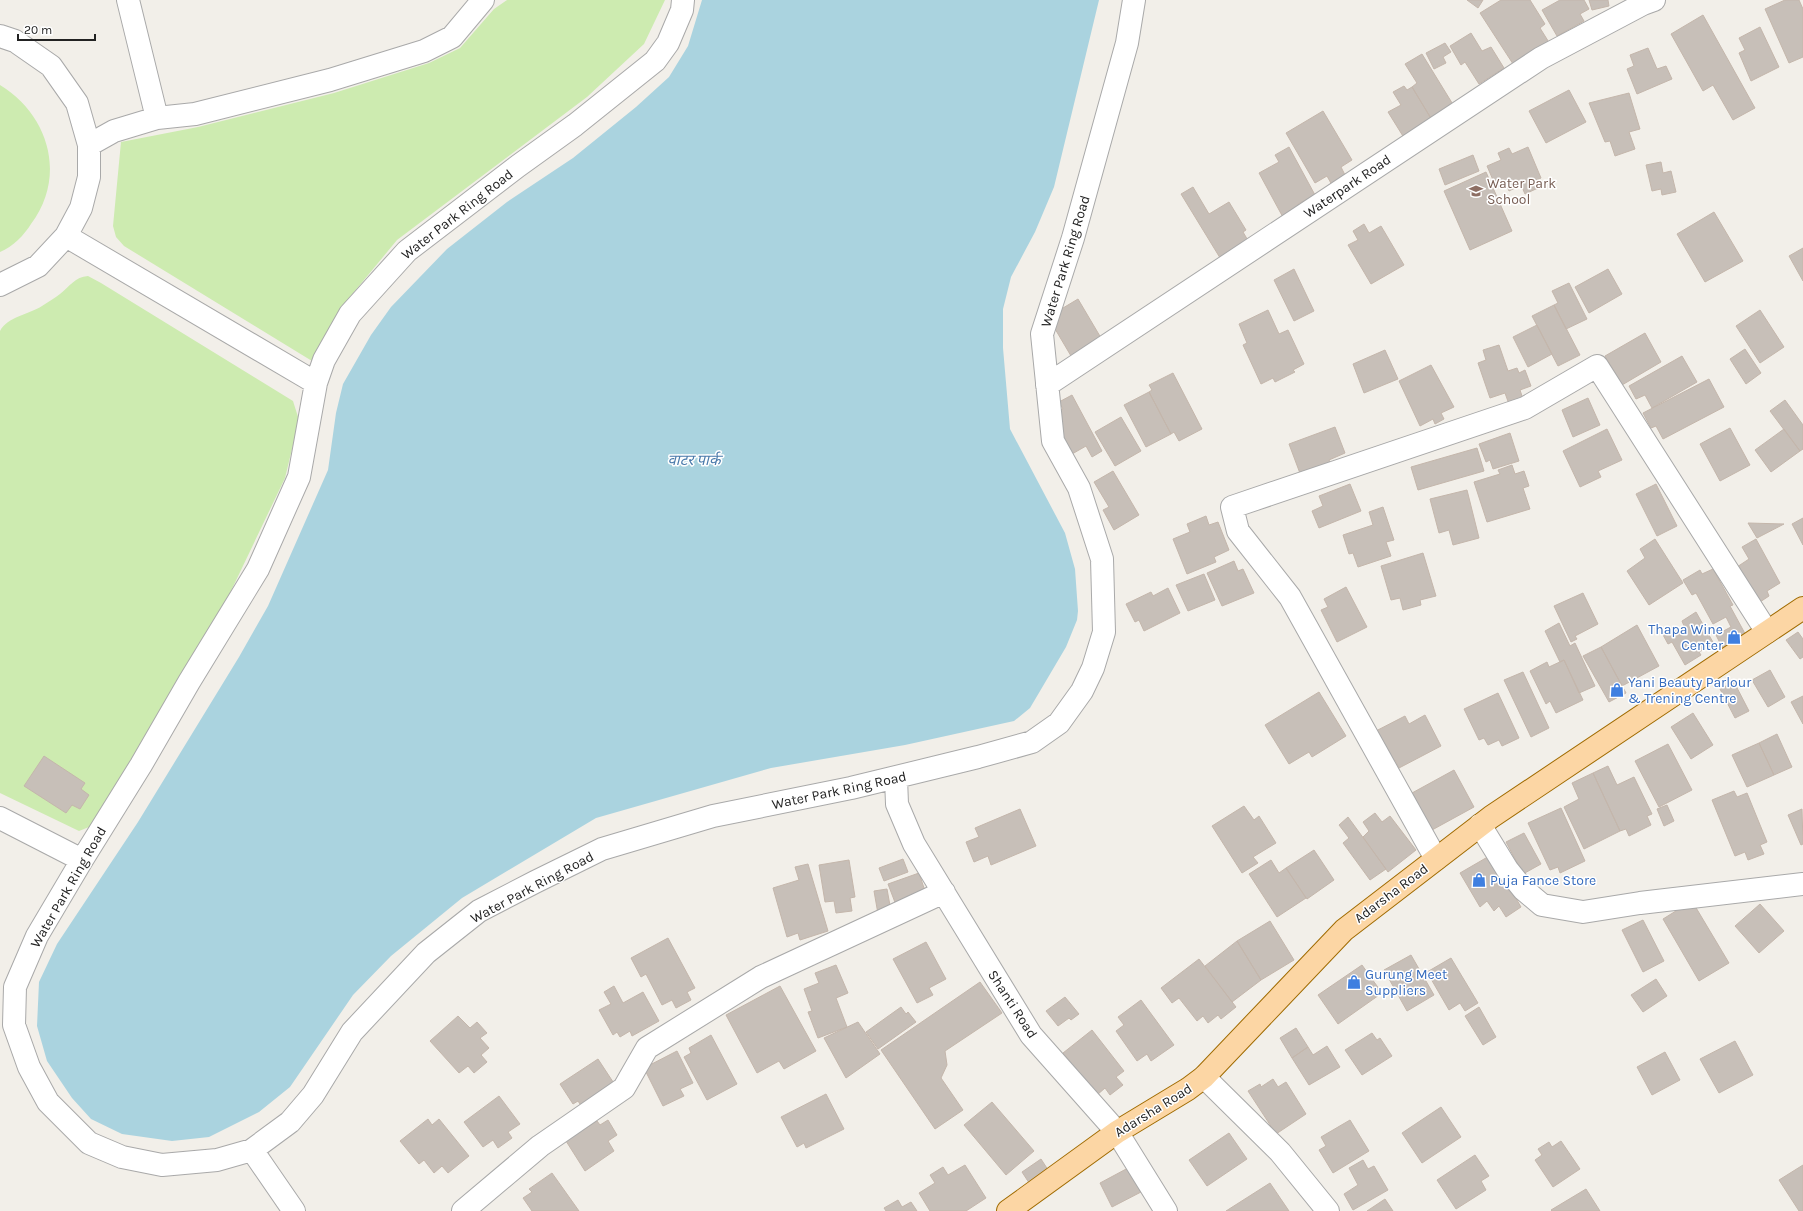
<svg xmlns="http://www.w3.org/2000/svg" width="1803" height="1211" font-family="Karla,'Noto Sans Devanagari',sans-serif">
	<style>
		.grass { fill: #cdebb0 }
		.water { fill: #aad3df }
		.building { fill: #c7bfb8; stroke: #c4b6ab }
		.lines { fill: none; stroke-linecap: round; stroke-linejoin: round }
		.minor-casing { stroke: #a9a9a9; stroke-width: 24 }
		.major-casing { stroke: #a06b00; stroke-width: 24 }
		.minor { stroke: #fff; stroke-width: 22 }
		.major { stroke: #fcd6a4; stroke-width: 22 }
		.labels { text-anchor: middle; stroke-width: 3; stroke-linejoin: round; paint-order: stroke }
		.education-label { font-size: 14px; fill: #785e54; stroke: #fff; text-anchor: start }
		.street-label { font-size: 14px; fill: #222; stroke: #fff }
		.shop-label { font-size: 14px; fill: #366cbe; stroke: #fff; text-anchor: start }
		.water-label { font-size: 15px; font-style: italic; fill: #4a7aab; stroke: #fff }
	</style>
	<rect width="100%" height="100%" fill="#f2efe9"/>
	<!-- grass -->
	<path class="grass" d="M507,0H665L644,44L587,97L397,240L345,303L312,361L124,246L116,237L113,226L121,142L198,127L334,93L429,63L460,48L494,9Z
		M0,85C49,115 67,176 31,224C24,235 13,247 0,252Z
		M88,276L101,283L293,401L299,420L285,478L230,593L112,796L94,825L79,831L0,793V331C7,317 30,314 42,306C48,302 55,298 60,294C70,286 75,277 88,276Z"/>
	<!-- water -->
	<path class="water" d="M702,0H1099L1054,187L1035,232L1011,277L1003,309V348L1010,429L1065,533L1075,569L1078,611L1077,620L1066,647L1030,708L1014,721L905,745L771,768L596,818L462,898L391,956L353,995L290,1087L259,1112L209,1137L172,1141L122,1134L91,1119L72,1098L47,1061L37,1026L39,982L57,944L138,822L239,657L268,606L328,470L336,413L343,384L371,335L391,307L447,249L507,202L573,158L636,107L669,77L688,46Z"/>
	<!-- building -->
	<path class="building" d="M1467,0H1483L1478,8Z
		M1501,0H1530L1545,24L1540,28L1550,44L1515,67L1480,13Z
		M1560,0H1584L1589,9L1580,14L1584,21L1557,36L1542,10Z
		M1589,0H1608L1609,6L1592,10Z
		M1785,0H1799L1803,9V57L1789,63L1765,9Z
		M1703,15L1755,108L1733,120L1713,85L1703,91L1671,34Z
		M1760,27L1779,67L1751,81L1739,53L1745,50L1739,38Z
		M1471,33L1482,51L1491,47L1504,68L1479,84L1465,62L1461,65L1450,46Z
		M1445,43L1451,52L1443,57L1446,63L1434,69L1426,53Z
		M1648,48L1657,69L1666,66L1672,79L1637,94L1627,69L1634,66L1630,55Z
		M1422,54L1457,111L1432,120L1412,87L1417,83L1405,64Z
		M1404,86L1407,90L1412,87L1432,120L1406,141L1388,112L1401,105L1393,92Z
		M1569,90L1586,122L1546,143L1529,111Z
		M1629,93L1640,129L1629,132L1635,149L1615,156L1610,141L1605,142L1589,103Z
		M1323,111L1352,160L1341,167L1346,177L1332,185L1327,176L1315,183L1286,133Z
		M1289,147L1315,195L1298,204L1302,212L1285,221L1259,173L1279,162L1275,155Z
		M1528,147L1541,178L1535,181L1538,188L1525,194L1521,185L1509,191L1506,183L1496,187L1487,166L1501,160L1498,153L1509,148L1512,154Z
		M1473,155L1479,171L1445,185L1439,169Z
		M1661,162L1663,173L1671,171L1676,192L1662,195L1661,189L1652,191L1646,165Z
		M1486,172L1512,231L1470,250L1444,191Z
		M1193,187L1209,214L1229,202L1246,230L1243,232L1253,249L1225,266L1181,194Z
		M1714,212L1743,261L1705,282L1677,234Z
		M1364,224L1369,233L1381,226L1404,265L1371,284L1348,245L1358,240L1353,231Z
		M1803,248V281L1789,256Z
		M1294,269L1314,311L1294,321L1274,280Z
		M1608,269L1622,294L1589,313L1575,287Z
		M1569,283L1587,319L1566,329L1554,305L1558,303L1552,291Z
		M1078,299L1104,343L1074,361L1048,317Z
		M1554,305L1580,355L1558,366L1532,316Z
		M1268,310L1279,334L1288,330L1304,364L1293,370L1295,372L1275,382L1273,378L1261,384L1243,345L1247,343L1239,324Z
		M1760,310L1784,347L1760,363L1736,326Z
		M1537,325L1552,354L1528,367L1513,337Z
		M1645,333L1661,362L1622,385L1605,356Z
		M1499,345L1508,371L1517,368L1519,373L1525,370L1531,386L1520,390L1524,402L1510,407L1505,393L1490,398L1478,363L1486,360L1483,350Z
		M1745,349L1761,373L1746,384L1730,359Z
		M1385,350L1398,379L1364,393L1353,364Z
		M1682,356L1697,382L1652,408L1645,395L1636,399L1629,386Z
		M1431,365L1454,407L1441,413L1444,419L1435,424L1433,419L1420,426L1399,381Z
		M1173,373L1202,429L1179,441L1174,432L1171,434L1149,392L1152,390L1149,385Z
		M1709,379L1724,407L1663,439L1656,426L1651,428L1643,413Z
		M1149,392L1171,434L1146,447L1124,405Z
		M1072,395L1102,451L1092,457L1086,446L1072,454L1050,415L1063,409L1059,402Z
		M1588,398L1600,425L1573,437L1562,410Z
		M1785,400L1803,425V449L1800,451L1770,411Z
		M1121,417L1141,451L1115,466L1095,432Z
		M1335,427L1345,453L1329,460L1333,470L1301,476L1289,444Z
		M1730,428L1750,465L1720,481L1700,444Z
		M1607,429L1622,460L1598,471L1601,477L1580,487L1563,451Z
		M1784,429L1800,451L1771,472L1755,450Z
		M1510,433L1519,461L1493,469L1490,460L1486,462L1479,444Z
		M1477,448L1484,471L1418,490L1411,467Z
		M1512,465L1515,474L1524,471L1529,486L1523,488L1530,509L1487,522L1474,482L1500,474L1498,470Z
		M1113,471L1139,515L1114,530L1103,510L1109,507L1094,482Z
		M1350,484L1361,511L1319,528L1312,511L1323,506L1319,496Z
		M1656,484L1677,526L1657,536L1636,494Z
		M1467,490L1479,538L1453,545L1449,530L1439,533L1430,499Z
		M1383,507L1394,540L1386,542L1391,556L1358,567L1353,553L1349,554L1343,535L1373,525L1369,512Z
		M1206,516L1209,525L1218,522L1229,550L1214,557L1216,562L1187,574L1173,539L1190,532L1187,524Z
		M1803,518V545L1792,524Z
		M1748,523L1784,524L1757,538Z
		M1655,539L1683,583L1649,605L1627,571L1645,558L1640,549Z
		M1756,539L1780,583L1767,591L1769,596L1760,602L1737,567L1749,559L1742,547Z
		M1423,553L1436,596L1420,600L1421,605L1403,610L1400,598L1391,600L1381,566Z
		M1234,561L1238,571L1243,569L1254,593L1222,606L1207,573Z
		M1713,569L1733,605L1730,606L1748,639L1724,651L1716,635L1731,627L1726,617L1713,624L1696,593L1692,595L1683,580L1700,570L1702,574Z
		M1204,574L1215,600L1188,611L1176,585Z
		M1346,587L1367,627L1337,642L1321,610L1328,607L1324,599Z
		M1168,588L1180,613L1144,631L1139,620L1135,622L1126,604L1151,592L1153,596Z
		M1583,593L1598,624L1575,636L1577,639L1571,642L1554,606Z
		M1696,612L1714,644L1699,652L1701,655L1685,665L1672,642L1668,644L1662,633L1672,627L1675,631L1684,626L1682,621Z
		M1559,623L1570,646L1575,643L1595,686L1579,693L1564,660L1560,662L1545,631Z
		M1637,625L1659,666L1622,686L1601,647Z
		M1798,632L1803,639V657L1800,659L1786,640Z
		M1601,647L1626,693L1609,702L1583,656Z
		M1564,660L1583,700L1556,713L1550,701L1546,704L1530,671L1547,662L1549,667Z
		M1770,670L1785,697L1768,707L1752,680Z
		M1523,672L1549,728L1531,737L1504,680Z
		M1734,682L1749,711L1735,718L1720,689Z
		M1319,692L1346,736L1312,757L1309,752L1289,764L1265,725Z
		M1498,693L1519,738L1502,746L1499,740L1488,745L1484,738L1479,740L1464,709Z
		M1803,696V724L1791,702Z
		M1693,713L1713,745L1691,759L1671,727Z
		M1425,715L1441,746L1399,768L1395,760L1388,764L1372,733L1405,716L1409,724Z
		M1777,734L1792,767L1774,775L1759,743Z
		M1759,743L1774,775L1747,787L1732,755Z
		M1668,744L1692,790L1659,807L1635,761Z
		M44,756L85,783L81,789L89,795L80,809L72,805L66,813L24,786Z
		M1608,766L1617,785L1634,777L1652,814L1647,816L1651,825L1629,836L1626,829L1620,831L1593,773Z
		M1454,770L1474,807L1432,830L1412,793Z
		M1593,773L1620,831L1584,849L1564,807L1579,799L1572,783Z
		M1734,791L1737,797L1747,793L1767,842L1760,845L1764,854L1748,860L1745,852L1735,856L1712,800Z
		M1667,805L1674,821L1664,826L1657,809Z
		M1244,806L1254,820L1259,816L1276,843L1253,857L1258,863L1242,873L1212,826Z
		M1561,808L1585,861L1560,873L1558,867L1550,870L1528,823Z
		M1020,809L1036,846L991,865L988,856L974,862L966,842L979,837L975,828Z
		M1802,809L1803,844L1801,845L1788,815Z
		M1375,813L1382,822L1390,816L1416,850L1388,872L1363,837L1369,831L1363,822Z
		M1348,817L1386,869L1370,880L1343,843L1349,838L1339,825Z
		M1524,833L1541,864L1523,874L1506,842Z
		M1314,850L1334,880L1307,899L1286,868Z
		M1491,855L1521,907L1506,917L1499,906L1494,911L1487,901L1480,907L1460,873Z
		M903,859L908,872L884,881L879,868Z
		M849,860L855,897L850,898L852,911L836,913L834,901L825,902L819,865Z
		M1271,860L1279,873L1286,868L1306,898L1277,917L1249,874Z
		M808,864L828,931L800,940L798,933L787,937L773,888L799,880L795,867Z
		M919,873L926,894L896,905L888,884Z
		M887,889L891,911L878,914L874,891Z
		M1692,901L1729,963L1699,981L1663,919Z
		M1760,904L1784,931L1759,953L1735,926Z
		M1643,920L1664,961L1643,972L1622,930Z
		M1270,921L1294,960L1261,980L1237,941Z
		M668,938L695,988L687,992L691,1000L676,1008L672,1000L662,1005L646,974L641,977L631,958Z
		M1237,941L1261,980L1232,1002L1205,966Z
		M926,942L946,979L929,988L933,995L917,1003L893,959Z
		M1411,955L1434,995L1407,1011L1384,970Z
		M1451,958L1478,1003L1465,1011L1460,1003L1449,1010L1427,972Z
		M1199,959L1236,1007L1221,1019L1218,1015L1208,1023L1203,1016L1197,1021L1179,998L1172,1003L1161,988Z
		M836,965L848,993L836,998L847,1027L818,1038L808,1012L812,1011L804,989L819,983L815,973Z
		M1362,965L1382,993L1338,1024L1318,995Z
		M1656,979L1667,996L1643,1012L1631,995Z
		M980,982L1002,1013L945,1051L947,1065L941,1078L963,1110L935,1129L881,1050Z
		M614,986L623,1003L643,992L659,1021L632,1036L630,1031L620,1037L617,1032L613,1035L599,1010L611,1004L604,992Z
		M780,986L816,1051L784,1069L779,1061L757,1073L726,1015Z
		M1065,997L1079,1014L1071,1020L1069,1018L1058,1026L1046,1011Z
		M1141,1000L1174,1045L1151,1061L1147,1054L1137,1061L1116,1031L1124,1025L1118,1017Z
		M901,1007L906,1014L908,1012L916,1022L878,1049L866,1032Z
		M1479,1007L1496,1037L1483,1045L1465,1016Z
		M458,1016L470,1028L477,1022L487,1033L480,1038L489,1048L481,1055L487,1062L474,1073L468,1066L459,1073L430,1041Z
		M858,1022L880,1054L846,1078L824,1038Z
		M1296,1028L1308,1047L1292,1058L1280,1038Z
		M1092,1030L1124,1071L1116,1077L1123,1085L1110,1095L1105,1088L1097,1095L1063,1053Z
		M1372,1033L1377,1040L1380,1038L1392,1056L1362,1075L1345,1050Z
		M711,1035L737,1084L707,1100L684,1057L691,1053L689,1048Z
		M1735,1041L1753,1075L1719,1093L1700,1059Z
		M1327,1046L1340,1067L1309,1085L1292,1058L1308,1047L1313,1055Z
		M677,1051L693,1083L680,1089L684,1096L663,1106L644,1068Z
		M1665,1052L1680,1080L1652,1095L1637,1067Z
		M598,1059L617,1088L584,1110L578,1101L573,1104L560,1084Z
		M1273,1079L1278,1087L1286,1082L1306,1114L1276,1134L1248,1091L1260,1084L1261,1087Z
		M826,1094L844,1129L806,1148L804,1143L797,1147L781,1117Z
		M499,1096L520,1124L508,1132L512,1138L498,1148L493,1140L483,1147L464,1122Z
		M992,1102L1034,1151L1006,1175L964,1125Z
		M1441,1107L1461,1137L1422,1163L1402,1133Z
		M428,1119L432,1125L439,1119L469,1156L448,1173L442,1166L434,1173L424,1160L419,1164L400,1141Z
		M608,1120L617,1135L608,1141L614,1151L585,1171L566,1141L597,1121L600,1125Z
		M1350,1120L1369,1151L1333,1173L1319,1150L1326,1146L1321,1137Z
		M1229,1133L1247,1159L1207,1186L1189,1160Z
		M1561,1141L1580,1169L1553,1187L1535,1160L1542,1155L1538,1149L1549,1142L1552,1147Z
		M1475,1155L1489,1176L1481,1181L1486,1190L1456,1209L1437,1180Z
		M1041,1159L1052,1176L1033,1189L1022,1172Z
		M1363,1160L1368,1169L1374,1166L1388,1190L1353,1210L1344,1194L1358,1185L1349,1168Z
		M965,1165L986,1198L966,1211H930L919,1193L935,1183L930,1175L943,1167L948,1175Z
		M1803,1165V1211H1799L1779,1180Z
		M1128,1168L1141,1192L1112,1207L1100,1183Z
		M552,1173L579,1211H532L523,1198L532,1192L529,1189Z
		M1270,1183L1289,1211H1226Z
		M1586,1189L1600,1211H1552L1551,1210Z
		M1385,1199L1393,1211H1367Z
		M898,1200L902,1207L911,1202L917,1211H886L884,1208Z"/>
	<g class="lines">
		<defs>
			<path id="minor" d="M128,0L157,118
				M683,0L682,10L668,43L655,61L575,125L518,166L407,251L350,314L324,360L316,383L299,477L258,569L189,682L141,765L82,860L37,936L15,987L14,1025L29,1067L48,1102L89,1143L122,1157L162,1165L217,1160L252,1150L290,1122L313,1095L352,1032L426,953L479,911L535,882L602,849L713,816L851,788L978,757L1032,742L1059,723L1082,691L1093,668L1104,632L1102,559L1079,488L1053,441L1042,334L1073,238L1127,43L1134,0
				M0,36L15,41L51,66L77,103L89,145V177L81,208L66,236L38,266L0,285
				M89,145L114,131L157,118L195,114L330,80L424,51L452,37L483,0
				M66,236L316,383
				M1047,385L1541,58L1643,4L1654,0
				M896,778L897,804L914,844L1031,1035L1117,1132L1166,1211
				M0,818L82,860
				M1480,825L1507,869L1523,889L1542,905L1583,912L1640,903L1803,884
				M1436,859L1290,597L1238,531L1232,507L1525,408L1597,366L1767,632
				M1204,1077L1280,1152L1328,1211
				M252,1150L294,1211
				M463,1211L540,1146L624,1088L647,1048L761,977L944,892"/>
			<path id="major" d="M1008,1211L1117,1132L1188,1089L1204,1077L1344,930L1491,817L1803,608"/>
		</defs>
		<!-- minor casing -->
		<use href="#minor" class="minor-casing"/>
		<!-- major casing -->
		<use href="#major" class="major-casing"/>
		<!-- minor -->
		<use href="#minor" class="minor"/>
		<!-- major -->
		<use href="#major" class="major"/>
	</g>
	<!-- icons -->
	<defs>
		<symbol id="school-bare" viewBox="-9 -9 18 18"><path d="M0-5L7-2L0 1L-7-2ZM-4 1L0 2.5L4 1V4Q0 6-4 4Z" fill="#8d6e63" stroke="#fff" stroke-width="2.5" paint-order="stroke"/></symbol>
		<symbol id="shop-bare" viewBox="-9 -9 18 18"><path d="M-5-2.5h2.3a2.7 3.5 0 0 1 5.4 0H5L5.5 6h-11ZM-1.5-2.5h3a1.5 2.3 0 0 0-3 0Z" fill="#3f7fe0" stroke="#fff" stroke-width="2.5" paint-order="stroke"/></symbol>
	</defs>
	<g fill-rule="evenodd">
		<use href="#school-bare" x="1466" y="181" width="20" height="20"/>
		<use href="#shop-bare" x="1724" y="627" width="20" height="20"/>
		<use href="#shop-bare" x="1607" y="680" width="20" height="20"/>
		<use href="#shop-bare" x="1469" y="870" width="20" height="20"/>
		<use href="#shop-bare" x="1344" y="972" width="20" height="20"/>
	</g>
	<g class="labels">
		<!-- education labels -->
		<g class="education-label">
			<text x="1487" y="188">Water Park<tspan x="1487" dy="16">School</tspan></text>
		</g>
		<!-- street labels -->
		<g class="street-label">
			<text transform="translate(1347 186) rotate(-34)" y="5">Waterpark Road</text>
			<text transform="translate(457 214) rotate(-38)" y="5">Water Park Ring Road</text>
			<text transform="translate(1065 261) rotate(-73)" y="5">Water Park Ring Road</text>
			<text transform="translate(839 790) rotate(-12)" y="5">Water Park Ring Road</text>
			<text transform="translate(68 887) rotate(-60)" y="5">Water Park Ring Road</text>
			<text transform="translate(532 887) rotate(-28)" y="5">Water Park Ring Road</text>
			<text transform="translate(1391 893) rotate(-37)" y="5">Adarsha Road</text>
			<text transform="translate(1013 1004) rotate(57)" y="5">Shanti Road</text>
			<text transform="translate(1153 1110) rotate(-32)" y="5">Adarsha Road</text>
		</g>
		<!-- shop labels -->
		<g class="shop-label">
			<text x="1723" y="634" text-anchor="end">Thapa Wine<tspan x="1723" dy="16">Center</tspan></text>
			<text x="1628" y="687">Yani Beauty Parlour<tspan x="1628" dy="16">&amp; Trening Centre</tspan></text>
			<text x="1490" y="885">Puja Fance Store</text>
			<text x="1365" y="979">Gurung Meet<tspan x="1365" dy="16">Suppliers</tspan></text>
		</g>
		<!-- water labels -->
		<g class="water-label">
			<text x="694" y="465">वाटर पार्क</text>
		</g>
	</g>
	<!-- scale -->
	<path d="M18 34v6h77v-6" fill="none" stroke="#222222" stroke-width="2"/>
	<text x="24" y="34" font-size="12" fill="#222222" stroke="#ffffff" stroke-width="3" paint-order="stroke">20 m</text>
</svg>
